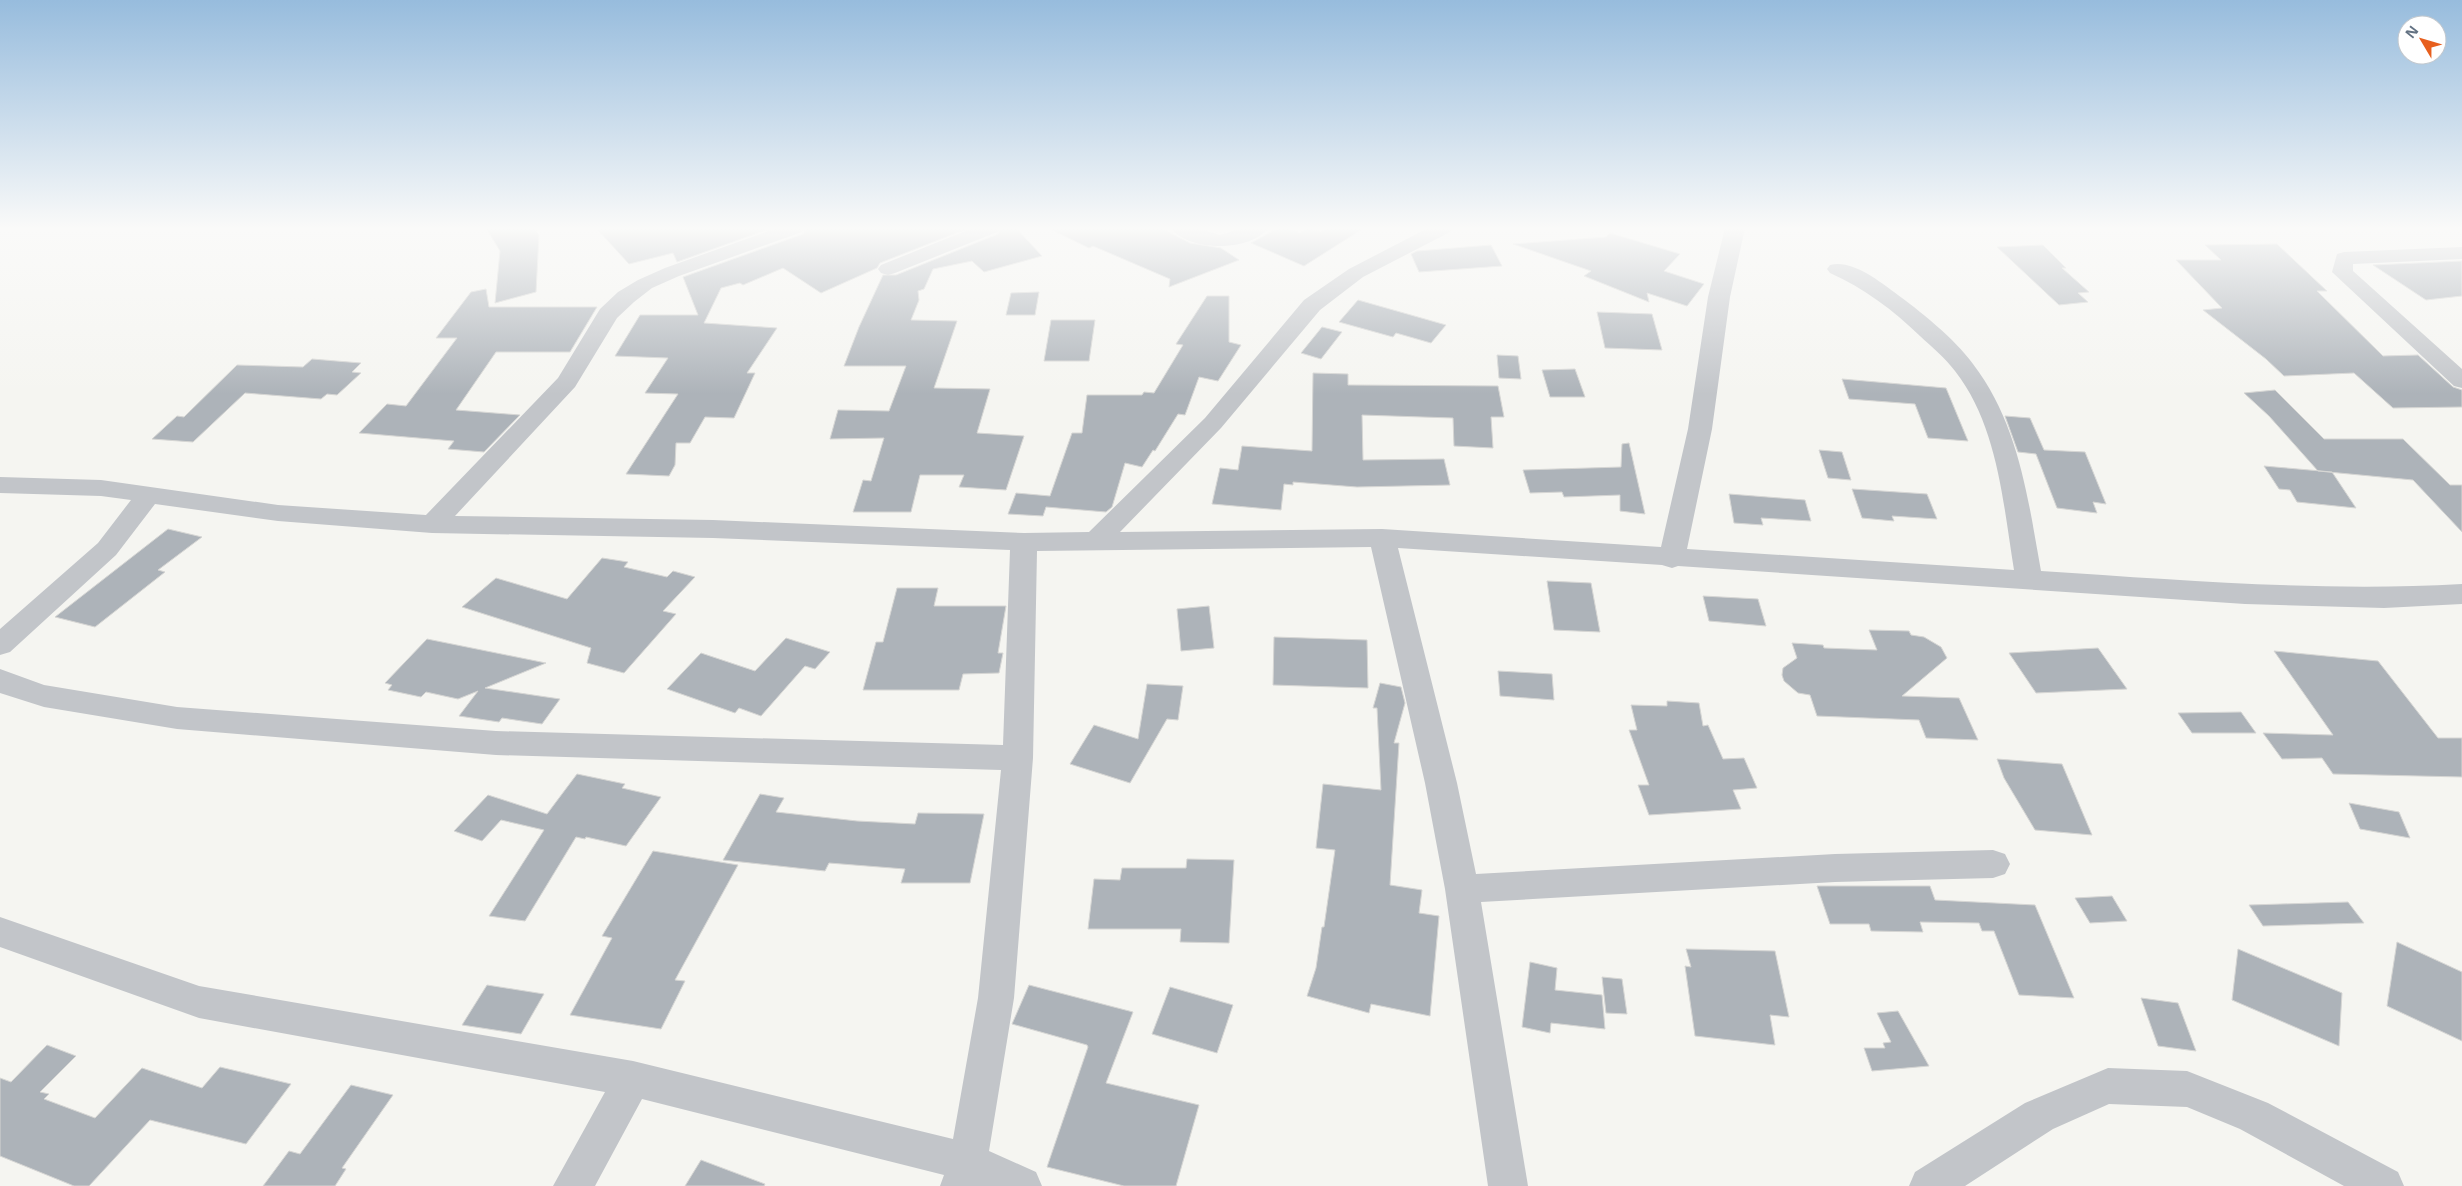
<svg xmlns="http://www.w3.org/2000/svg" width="2462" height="1186" font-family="'Noto Sans',sans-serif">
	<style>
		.building { fill: #adb3b9; stroke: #d6d6d4 }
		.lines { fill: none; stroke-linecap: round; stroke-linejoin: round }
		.minor { fill: #c2c5c9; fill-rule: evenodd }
	</style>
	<rect width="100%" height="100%" fill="#f5f5f1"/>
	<!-- building -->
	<path class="building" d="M486,228H534L539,235L536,292L495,303L500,251Z
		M596,228H772L677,262L673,253L629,264Z
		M807,228H969L880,263L877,268L821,293L783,268L743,285L740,283L721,288L704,323L777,328L747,373H755L734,418L705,417L690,443H676L675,465L669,476L626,474L678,394L645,393L668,358L615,356L640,315H698L683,277L803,234Z
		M1002,228H1016L1042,256L984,272L972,261L933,269L924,289L918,291L919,300L911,320L957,321L934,388L990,389L977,433L1024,436L1006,490L959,487L964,475H920L911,512H853L863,480L871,481L884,438L830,439L838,410L889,411L906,366H844L859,327L883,275H896L998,234Z
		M1048,228H1161L1190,243L1221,248L1239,260L1169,287L1170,279L1093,246L1089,248Z
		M1278,228H1288L1300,233L1308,228L1321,232L1327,228H1364L1304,266L1251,243Z
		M1610,233L1680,254L1664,271L1704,284L1687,306L1647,293L1649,302L1584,276L1591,271L1513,244L1606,237Z
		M2277,244L2327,291H2317L2383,356L2418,355L2453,387L2462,390V407L2393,408L2354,373L2284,376L2266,359L2203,310L2222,308L2176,260H2221L2205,245Z
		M1491,245L1502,266L1419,272L1411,254L1417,251Z
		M2043,245L2066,268H2062L2089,292L2078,293L2088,302L2059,305L1997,247Z
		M2462,261V296L2426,300L2373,265Z
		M486,289L489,307H597L570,352H496L456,410L520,415L484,452L448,449L454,441L359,433L387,404L406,406L457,338H436L471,292Z
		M1039,292L1035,315H1006L1011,293Z
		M1207,296H1229V342L1241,345L1218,381L1199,377L1185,415L1178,414L1155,451L1153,450L1142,467L1125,463L1112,507L1106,512L1046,507L1043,516L1008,514L1016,493L1050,496L1072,433H1082L1087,395H1142L1144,392L1154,393L1183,345L1176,344Z
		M1358,300L1446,325L1431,343L1396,333L1393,337L1339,322Z
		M1597,312L1652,314L1662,350L1605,348Z
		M1051,320H1095L1089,361H1044Z
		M1322,327L1342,332L1321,359L1301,353Z
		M1497,355L1518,356L1521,379L1499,378Z
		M312,359L361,363L352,372L361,373L337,395L327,394L321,399L245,393L193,442L152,439L177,416L184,417L237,365L303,367Z
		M1575,369L1585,397H1550L1542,370Z
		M1313,373L1348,374V385L1498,386L1504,417H1491L1493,448L1454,446L1453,418L1362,415L1363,460L1444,459L1450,485L1357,487L1293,482V485L1284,484L1281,510L1212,504L1220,468L1238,470L1242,446L1312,451Z
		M1842,379L1946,388L1968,441L1928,438L1915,404L1849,399Z
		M2275,390L2324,439H2403L2450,485H2462V532L2413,480L2318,471L2269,416L2244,393Z
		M2005,416L2030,418L2044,450L2085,452L2106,504L2093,502L2097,513L2057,508L2036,454L2018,452Z
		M1629,443L1645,514L1620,511V495L1564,497L1562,492L1530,493L1523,470L1621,467L1622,444Z
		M1819,450L1842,452L1851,480L1828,478Z
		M2264,466L2332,472L2356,508L2297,502L2290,490L2279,489Z
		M1852,489L1927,494L1937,519L1892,516L1894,521L1862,518Z
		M1729,494L1805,500L1811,521L1761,518L1763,525L1734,523Z
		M168,529L202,537L158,570L165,572L95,627L55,617Z
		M602,558L628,562L624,567L667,577L673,571L695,577L663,611L676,614L624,673L587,663L591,648L462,607L496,578L567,599Z
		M1547,581L1591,583L1600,632L1554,630Z
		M897,588H938L934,606H1006L998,653H1003L999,673L963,674L959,690H863L876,642H883Z
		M1703,596L1758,599L1766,626L1709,621Z
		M1209,606L1214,648L1181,651L1177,609Z
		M1869,630L1909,631L1911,635L1924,637L1941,647L1947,658L1902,696L1959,698L1978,740L1926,738L1919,720L1817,716L1810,695L1798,693L1784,681L1782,675L1783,668L1797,658L1792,643L1823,645L1824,648L1877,650Z
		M1274,637L1367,640L1368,688L1273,685Z
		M786,638L830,652L815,669L805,666L761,716L739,708L735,713L667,689L701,653L755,671Z
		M427,639L546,663L485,688L560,699L542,724L502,718L499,722L459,716L478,691L458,699L426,692L421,697L388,690L392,685L385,683Z
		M2098,648L2127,689L2036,693L2009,653Z
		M2274,651L2378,661L2438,738H2462V777L2333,774L2322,758L2282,759L2263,733L2333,735Z
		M1498,671L1552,674L1554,700L1500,696Z
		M1380,683L1401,687L1405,703L1394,743H1399L1390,885L1422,890L1419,913L1439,916L1430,1016L1371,1004L1369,1013L1307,996L1316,968L1322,927H1324L1335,850L1316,848L1323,784L1381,790L1377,708H1373Z
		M1147,684L1183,686L1178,720L1167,719L1130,783L1070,764L1094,725L1138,739Z
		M1667,701L1699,703L1703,726L1708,725L1723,759L1744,758L1757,788L1733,790L1741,809L1649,815L1638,785H1649L1629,730H1637L1631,705L1667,706Z
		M2241,712L2256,733H2192L2178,713Z
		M1997,759L2062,764L2092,835L2035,830L2004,778Z
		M577,774L625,784L622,788L661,797L626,846L586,837L585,839L576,837L525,921L489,916L544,830L501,820L482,841L454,831L488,795L547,814Z
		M760,794L784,798L776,812L857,821L915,824L918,813L984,814L970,883H901L905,869L829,863L825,871L723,860Z
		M2349,803L2399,812L2410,838L2360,829Z
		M653,851L738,865L675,980L685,981L661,1029L570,1015L612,938L602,936Z
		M1187,859L1234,860L1229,943L1180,942L1181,929H1088L1094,879L1120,880L1122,868H1186Z
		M1817,886H1930L1935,900L2035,905L2074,998L2019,995L1994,931H1982L1979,923L1920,922L1923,932L1871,931L1869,924H1830Z
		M2112,896L2127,921L2090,923L2075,898Z
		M2348,902L2364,923L2263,926L2249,905Z
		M2397,942L2462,972V1041L2387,1006Z
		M1686,949L1775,951L1789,1017L1770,1015L1775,1045L1695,1036L1685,966L1691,967Z
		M2238,949L2342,993L2339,1046L2232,1000Z
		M1530,962L1557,968L1555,990L1602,995L1605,1029L1551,1023L1550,1033L1522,1027Z
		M1602,977L1622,979L1627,1014L1606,1013Z
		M487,985L544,994L521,1034L462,1025Z
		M1029,985L1133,1012L1106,1083L1199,1105L1176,1186H1124L1047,1167L1088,1047L1087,1045L1012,1024Z
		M1170,987L1233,1005L1217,1053L1152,1034Z
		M2141,998L2178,1003L2196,1051L2158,1046Z
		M1898,1011L1929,1066L1872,1071L1864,1048H1885L1883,1043L1891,1042L1877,1013Z
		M47,1045L76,1056L40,1092L49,1094L44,1099L95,1118L142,1068L202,1088L220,1067L291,1084L246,1144L150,1120L89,1186H74L0,1156V1078L11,1082Z
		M351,1085L393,1095L342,1168L346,1169L335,1186H263L289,1151L300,1154Z
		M701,1160L765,1184L764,1186H685Z"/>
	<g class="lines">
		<!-- minor -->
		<path class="minor" d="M777,228H805L802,232L679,276L652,288L634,302L617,318L575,387L455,516L713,520L1024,533L1089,532L1205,418L1304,300L1349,269L1428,228H1453L1450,232L1363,277L1320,310L1221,428L1120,532L1382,529L1661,547L1688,429L1708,297L1725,228H1745L1730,297L1712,429L1687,549L2014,570C2003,503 1998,426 1955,371C1945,358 1932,347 1920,336C1893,310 1864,288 1830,273L1827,269L1830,265C1851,259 1878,280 1894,292C1920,311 1954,338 1973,364C2019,424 2028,499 2041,571C2181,580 2321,592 2462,584V604L2384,608L2245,604L1678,566L1672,568L1662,565L1398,548L1457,783L1476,874L1835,854L1993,850L2005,854L2010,864L2005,874L1993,878L1835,882L1481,902L1528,1186H1488L1445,889L1425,783L1371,547L1037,551L1033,758L1014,998L989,1151L1036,1172L1042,1186H940L944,1175L642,1099L595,1186H553L605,1092L199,1018L0,947V917L199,986L633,1061L953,1139L978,998L1001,770L496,755L177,729L44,707L0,693V669L44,685L177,707L496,731L1003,745L1010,550L713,538L432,533L278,521L155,504L116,555L10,652L0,655V629L98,543L131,500L101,496L0,493V477L101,480L278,505L426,515L558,378L600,309L618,292L638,280L665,268Z
			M973,228H1000L997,232L895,273L888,275L881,273L878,269L881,265Z
			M1171,228H1197L1220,235L1243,228H1268C1251,252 1188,252 1171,228Z
			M2462,247V259L2353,264V271L2462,369V388L2454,386L2332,272L2337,254L2344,252Z
			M2108,1068L2187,1071L2268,1103L2398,1172L2404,1186H2344L2240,1129L2187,1107L2109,1104L2053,1129L1965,1186H1909L1915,1172L2025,1103Z"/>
	</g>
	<!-- sky -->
	<linearGradient id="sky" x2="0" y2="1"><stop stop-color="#97bcdd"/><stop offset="0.58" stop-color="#fafaf9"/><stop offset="1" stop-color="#fafaf9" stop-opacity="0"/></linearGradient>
	<rect width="2462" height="394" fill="url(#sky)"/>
	<!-- north arrow -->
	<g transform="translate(2422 40) rotate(308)"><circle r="24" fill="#ffffff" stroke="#c1c7cd"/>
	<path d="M0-4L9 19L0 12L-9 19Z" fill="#e75f1e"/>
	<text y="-8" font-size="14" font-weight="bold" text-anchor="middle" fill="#637283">N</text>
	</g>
</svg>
